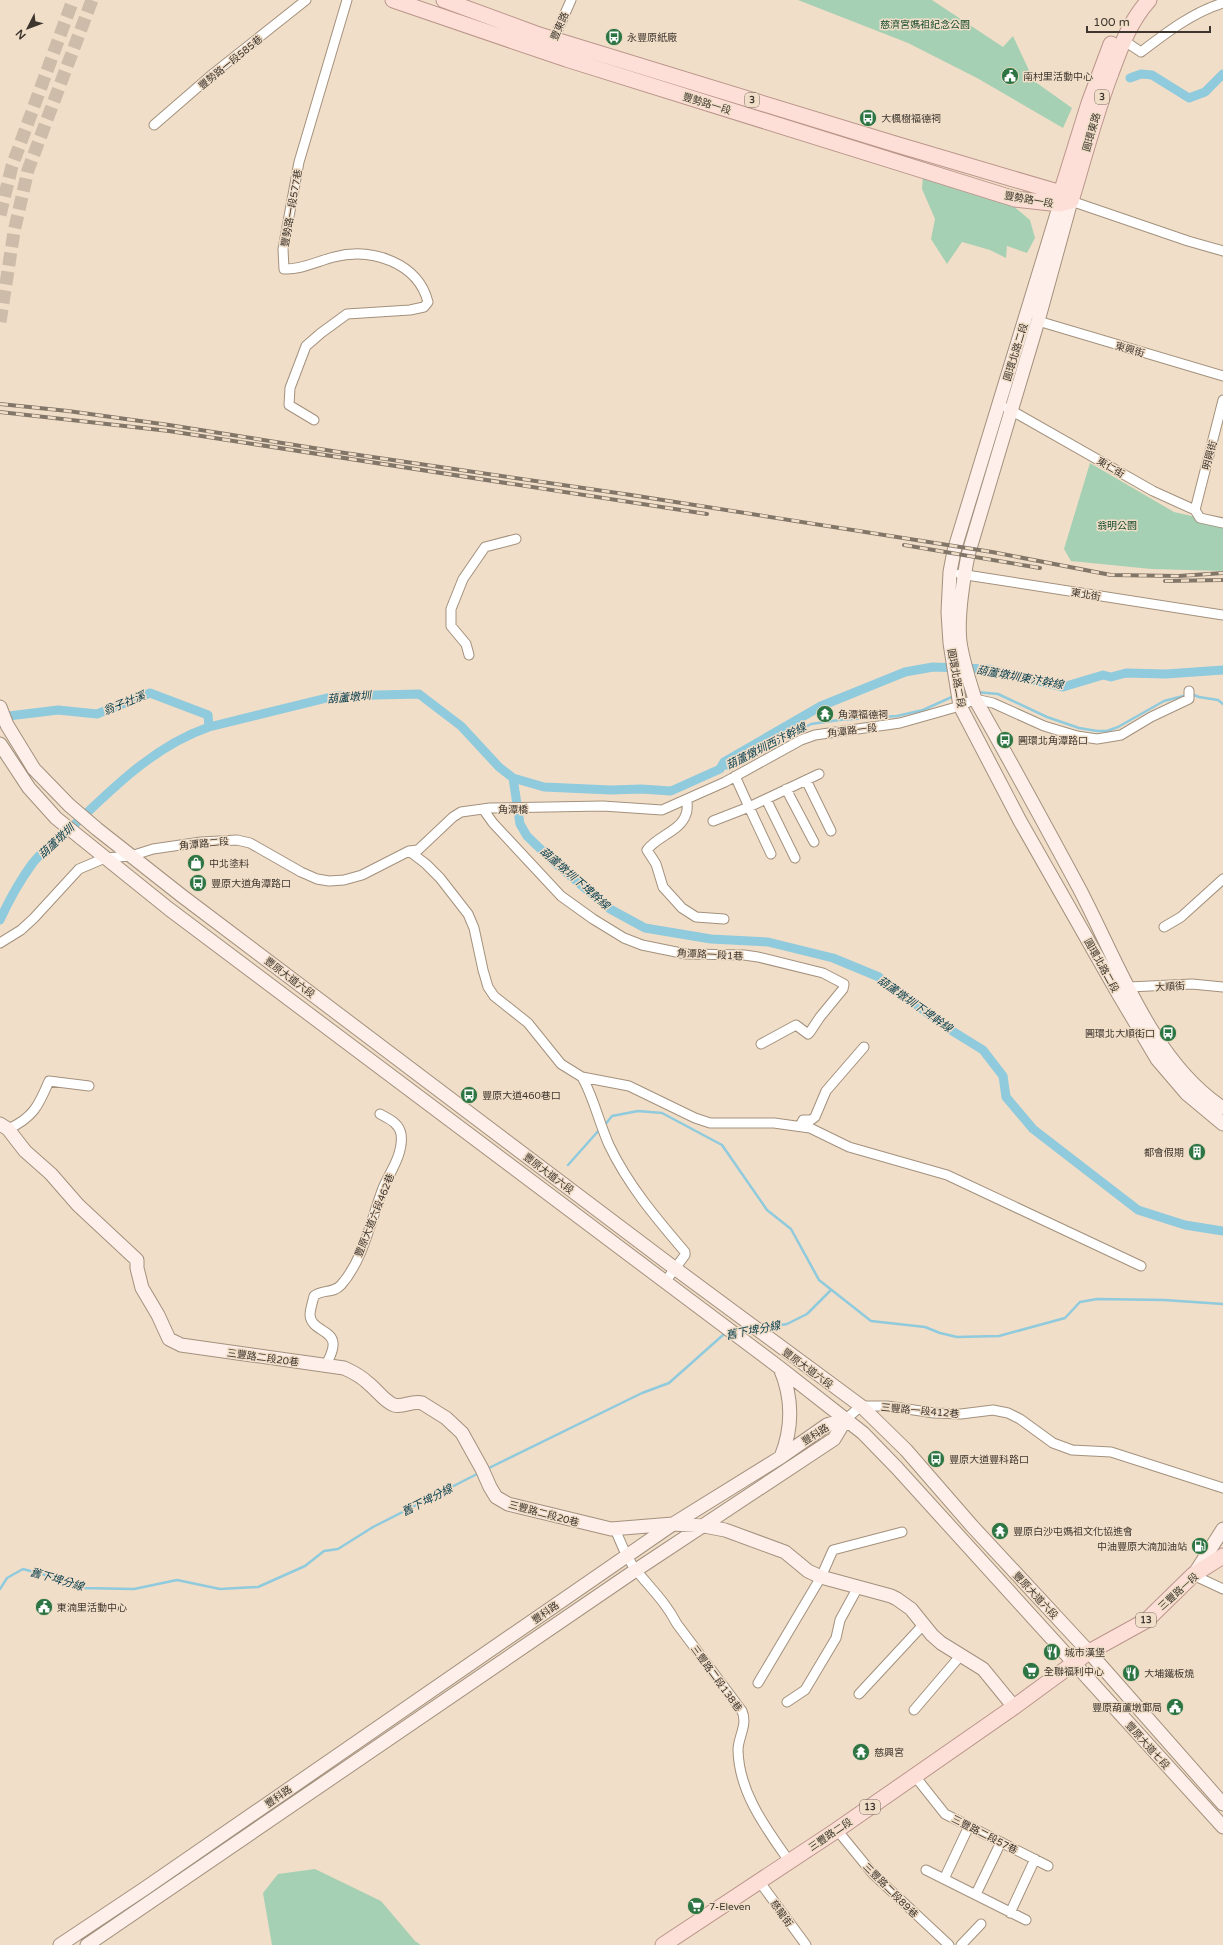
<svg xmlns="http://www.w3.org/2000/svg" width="1223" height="1945" font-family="'Varela Round','Noto Sans TC',sans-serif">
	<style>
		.green { fill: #a6d0b4 }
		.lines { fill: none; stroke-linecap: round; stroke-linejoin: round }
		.stream { stroke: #8fcadd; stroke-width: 2.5 }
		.canal { stroke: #8fcadd; stroke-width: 9 }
		.secondary-tunnel { stroke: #cdbca9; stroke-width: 13; stroke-dasharray: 13 6; stroke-linecap: butt }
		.street-casing { stroke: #a3917d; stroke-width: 11 }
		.secondary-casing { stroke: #a3917d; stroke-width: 15 }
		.primary-casing { stroke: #ba968b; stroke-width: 17 }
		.street { stroke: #fff; stroke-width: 9 }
		.secondary { stroke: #feefeb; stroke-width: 13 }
		.primary { stroke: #fddfd7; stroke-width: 15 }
		.rail-casing { stroke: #827668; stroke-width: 4 }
		.rail { stroke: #f1dec8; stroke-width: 2.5; stroke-dasharray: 8; stroke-linecap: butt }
		.labels { text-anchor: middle; stroke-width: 3; stroke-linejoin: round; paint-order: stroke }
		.shield { fill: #f1dec8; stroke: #74685c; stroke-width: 1 }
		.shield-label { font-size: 9px; font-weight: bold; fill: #3e362e }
		.park-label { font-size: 10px; fill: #144a2c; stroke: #f1dec8 }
		.street-label { font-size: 10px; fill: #3e362e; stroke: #f1dec8 }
		.poi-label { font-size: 10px; fill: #3e362e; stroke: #f1dec8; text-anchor: start }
		.water-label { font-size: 11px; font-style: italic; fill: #0c4150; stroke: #f1dec8 }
	</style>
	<rect width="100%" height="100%" fill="#f1dec8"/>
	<!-- green -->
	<path class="green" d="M798,0H932L1003,47L1013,36L1034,81L1072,108L1063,128L977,78L908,43Z
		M923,175L1011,204L1030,220L1035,238L1027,253L1007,246L1006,258L990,250L962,242L947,264L931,239L935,219L922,189Z
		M1090,463L1174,512L1223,523V571L1151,569L1071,561L1064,549Z
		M315,1869L381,1901L415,1941L421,1945H272L263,1893L278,1874Z"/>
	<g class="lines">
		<!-- stream -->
		<path class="stream" d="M976,692L998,694L1047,717L1079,728L1097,731H1107L1118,727L1164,701L1191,694L1199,697L1218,700L1223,704
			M720,769L728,768L811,724L839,720L897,716L923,710L954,696
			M604,1126L612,1116L638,1111L662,1113L722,1145L767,1210L791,1229L819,1280L871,1321L925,1327L940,1333L957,1337L999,1336L1065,1318L1080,1302L1097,1299L1164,1300L1223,1304
			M568,1165L600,1129
			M762,1328L787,1324L807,1314L831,1290
			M739,1332L750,1330
			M487,1469L642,1393L669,1383L723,1335L726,1334
			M0,1589L7,1578L23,1569L56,1578L81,1588L134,1589L177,1580L220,1589L258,1587L305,1566L324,1551L338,1549L373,1527L479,1473"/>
		<!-- canal -->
		<path class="canal" d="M1130,78L1141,74L1152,75L1189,98L1205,92L1223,74
			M0,717L58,710L97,714L150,693L208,715L209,727
			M513,778L520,824L527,836L555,863L610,909L645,928L711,939L768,942L833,958L879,977L949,1029L983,1050L1003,1076L1006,1097L1033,1129L1138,1210L1185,1225L1223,1231
			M0,920C9,900 19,882 32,864C42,850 59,839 72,827C113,788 154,746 209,727L335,696L419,694L461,726L499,767L513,778L544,787L611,790L641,789L671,791L720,769L724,762L821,706L905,672L933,667L987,669L1063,687L1103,675L1111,677L1126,673L1166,674L1223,670"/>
		<!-- secondary-tunnel -->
		<path class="secondary-tunnel" d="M0,215L12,166L73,0
			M0,322L14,232L28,170L92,0"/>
		<defs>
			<path id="street" d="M1124,38L1129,44L1141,52C1166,33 1193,12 1223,3
				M552,43L571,0
				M154,125L214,73L306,0
				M1071,201L1188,241L1223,251
				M1038,321L1223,376
				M1007,408L1153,491L1195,510L1200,518L1223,523
				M314,420L289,405L290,388L306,346L321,333L347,314L410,310L424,307L428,302C418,263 372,247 334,257C318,261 301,270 284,269L283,249L299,162L347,0
				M1195,510L1223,400
				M960,574L1223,615
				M469,655L466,644L451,626V609L463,579L485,547L516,539
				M735,776L749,807L819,774
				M806,780L831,831
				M786,789L814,842
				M687,799C687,804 688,810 686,814C681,831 657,836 647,850L656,864L663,887L682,908L696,917L724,919
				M766,799L795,858
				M483,809L493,823L561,896L593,919L624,938L642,945L686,954L744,955L758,957L823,973L844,984L843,989L820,1017L810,1032L808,1034L796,1025L761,1044
				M713,821L749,807L771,854
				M409,851L426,864L440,878L468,914L474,928L483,970L488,987L494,996L528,1023L561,1064L582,1077L629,1086L695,1118L710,1123H774L810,1128L849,1147L947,1175L1141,1266
				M1164,927L1181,917L1223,879
				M0,943L21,930L34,918L79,869L105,858L131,856L153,849L201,842L237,840L250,843L301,872L317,879L329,881L344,880L362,875L409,851L418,850L453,817L461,812L490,808L603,806L662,810L725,782L801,740L815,735L900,723L960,706L975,699L993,703L1044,726L1077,736L1097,739L1121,735L1151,717L1189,699V691
				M1124,991L1129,987L1192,984L1223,987
				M582,1077C594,1098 599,1123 609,1145C628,1185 656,1218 685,1252V1255L665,1282
				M800,1126L803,1120H811L815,1117L826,1091L864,1047
				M8,1129C33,1118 39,1105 49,1081L89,1086
				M326,1365C329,1358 334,1351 333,1343C332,1330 311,1330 310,1315C310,1309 313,1301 314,1296C322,1289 333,1294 341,1285C364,1259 371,1219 383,1188C390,1172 404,1153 401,1134C399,1123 389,1119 380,1114
				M846,1419L861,1406H887L934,1413L961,1414L993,1410L1008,1413L1020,1419L1053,1443L1072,1450L1111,1452L1223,1488
				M615,1529C621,1543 626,1558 636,1570C652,1590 664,1600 677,1624L742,1711C748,1725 738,1737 738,1750C739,1793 766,1828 789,1861
				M1193,1575L1223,1589
				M758,1683L821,1577L833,1550L902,1532
				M859,1694L923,1625
				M787,1702L805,1690L836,1638L840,1620L858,1587
				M914,1710L961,1655
				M914,1775L945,1814L1048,1866
				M837,1830L873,1874L949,1945
				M926,1870L1026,1920
				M944,1879L969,1826
				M759,1881L806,1945
				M976,1894L1001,1842
				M1010,1913L1035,1859
				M961,1945L981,1924"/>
			<path id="secondary" d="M1061,194L1060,204L954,551L950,572L948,612L950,643L960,706L1020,821L1119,995L1157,1059L1187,1094L1223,1124
				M1071,201L1038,321L968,555C963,581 957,616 960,642C963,662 969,680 975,699C1011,762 1045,825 1079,888C1117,960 1152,1062 1223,1108
				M0,707L7,725L34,769L69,805L97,829L182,896L669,1264L861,1406L906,1450L972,1526L1089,1652L1223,1804
				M0,744L29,788L56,818L169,909L780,1368L863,1433L897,1468L1223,1827
				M0,1124L8,1129L25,1151L51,1174L78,1205L137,1260V1268L142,1288L158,1315L169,1339L181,1345L344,1368C353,1372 361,1376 368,1383C376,1389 385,1402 394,1405C403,1408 412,1400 422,1403L446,1418L462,1433L482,1469L490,1487L496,1497L508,1504L611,1529L673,1524L704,1526L725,1530L785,1552L808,1571L821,1577L891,1596L897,1599L911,1609L932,1635L941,1643L983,1669L1014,1707
				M780,1368C793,1398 793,1427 781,1457
				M1195,1573L1223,1529
				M60,1945L144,1889L673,1524L781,1457L827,1425L846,1419
				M87,1945L636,1570L834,1439L846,1419"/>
			<path id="primary" d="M393,0L566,59L1015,199L1060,204L1071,201
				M444,0L539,35L895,144L1061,193L1071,201
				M1061,193L1089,103L1111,44
				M1071,201C1084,158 1095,115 1111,73C1121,46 1130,21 1149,0
				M663,1945L837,1830L1014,1707L1089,1652L1147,1620L1193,1575L1223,1556"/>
		</defs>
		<!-- street casing -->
		<use href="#street" class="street-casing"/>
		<!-- secondary casing -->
		<use href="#secondary" class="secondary-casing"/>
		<!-- primary casing -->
		<use href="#primary" class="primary-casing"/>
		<!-- street -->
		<use href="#street" class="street"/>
		<!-- secondary -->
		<use href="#secondary" class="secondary"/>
		<!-- primary -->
		<use href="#primary" class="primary"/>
		<defs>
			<path id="rail" d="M0,404L68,411L169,425L345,453L631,495L992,552L1111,575L1179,576L1223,573
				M0,412L169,431L707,514
				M904,545L1040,568
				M1165,581L1223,580"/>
		</defs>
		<!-- rail casing -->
		<use href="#rail" class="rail-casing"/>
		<!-- rail -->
		<use href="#rail" class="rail"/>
	</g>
	<!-- icons -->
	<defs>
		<symbol id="bus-disc" viewBox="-11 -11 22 22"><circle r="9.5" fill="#2d7542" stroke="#f1dec8"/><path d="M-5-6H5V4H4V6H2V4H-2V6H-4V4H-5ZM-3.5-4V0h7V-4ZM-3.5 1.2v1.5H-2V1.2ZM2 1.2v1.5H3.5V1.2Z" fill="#fff"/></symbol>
		<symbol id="civic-disc" viewBox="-11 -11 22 22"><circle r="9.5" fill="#2d7542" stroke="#f1dec8"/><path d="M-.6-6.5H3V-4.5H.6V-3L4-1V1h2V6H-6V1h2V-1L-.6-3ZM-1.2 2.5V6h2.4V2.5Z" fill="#fff"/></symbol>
		<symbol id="temple-disc" viewBox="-11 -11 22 22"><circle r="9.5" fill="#2d7542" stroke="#f1dec8"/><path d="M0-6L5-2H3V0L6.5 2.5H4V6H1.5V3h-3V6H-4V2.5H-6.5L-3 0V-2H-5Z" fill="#fff"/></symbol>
		<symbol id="shop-disc" viewBox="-11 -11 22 22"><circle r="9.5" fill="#2d7542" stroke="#f1dec8"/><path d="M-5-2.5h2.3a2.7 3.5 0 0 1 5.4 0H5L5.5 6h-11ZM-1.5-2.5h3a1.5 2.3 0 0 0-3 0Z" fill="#fff"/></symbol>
		<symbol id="building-disc" viewBox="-11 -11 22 22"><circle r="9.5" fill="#2d7542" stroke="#f1dec8"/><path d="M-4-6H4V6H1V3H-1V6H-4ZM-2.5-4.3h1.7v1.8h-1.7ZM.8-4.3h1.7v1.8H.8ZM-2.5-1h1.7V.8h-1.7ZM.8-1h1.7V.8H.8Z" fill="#fff"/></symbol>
		<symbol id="fuel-disc" viewBox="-11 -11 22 22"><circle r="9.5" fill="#2d7542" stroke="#f1dec8"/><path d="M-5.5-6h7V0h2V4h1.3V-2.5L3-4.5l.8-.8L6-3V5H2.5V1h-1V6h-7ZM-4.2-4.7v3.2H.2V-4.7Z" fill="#fff"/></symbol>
		<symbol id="restaurant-disc" viewBox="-11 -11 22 22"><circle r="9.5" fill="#2d7542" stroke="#f1dec8"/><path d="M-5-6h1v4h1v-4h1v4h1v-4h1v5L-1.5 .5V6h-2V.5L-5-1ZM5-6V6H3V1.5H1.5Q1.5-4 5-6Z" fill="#fff"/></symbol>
		<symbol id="supermarket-disc" viewBox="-11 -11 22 22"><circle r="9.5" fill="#2d7542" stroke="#f1dec8"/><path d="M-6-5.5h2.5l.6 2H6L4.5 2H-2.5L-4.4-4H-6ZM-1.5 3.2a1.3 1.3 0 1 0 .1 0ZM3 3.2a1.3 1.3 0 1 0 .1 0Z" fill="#fff"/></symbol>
	</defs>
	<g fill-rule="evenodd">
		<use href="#bus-disc" x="604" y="27" width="20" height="20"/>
		<use href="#civic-disc" x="1000" y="66" width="20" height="20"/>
		<use href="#bus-disc" x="858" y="108" width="20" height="20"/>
		<use href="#temple-disc" x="815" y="704" width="20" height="20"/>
		<use href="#bus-disc" x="995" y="730" width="20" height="20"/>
		<use href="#shop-disc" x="186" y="853" width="20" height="20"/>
		<use href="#bus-disc" x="188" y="873" width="20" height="20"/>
		<use href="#bus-disc" x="1158" y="1023" width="20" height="20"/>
		<use href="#bus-disc" x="459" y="1085" width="20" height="20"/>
		<use href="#building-disc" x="1187" y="1142" width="20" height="20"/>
		<use href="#bus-disc" x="926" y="1449" width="20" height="20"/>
		<use href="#temple-disc" x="990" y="1521" width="20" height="20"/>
		<use href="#fuel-disc" x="1190" y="1536" width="20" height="20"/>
		<use href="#civic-disc" x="34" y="1597" width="20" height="20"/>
		<use href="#restaurant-disc" x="1042" y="1642" width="20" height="20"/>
		<use href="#supermarket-disc" x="1021" y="1661" width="20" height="20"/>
		<use href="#restaurant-disc" x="1121" y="1663" width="20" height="20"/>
		<use href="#civic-disc" x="1165" y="1697" width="20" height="20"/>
		<use href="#temple-disc" x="851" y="1742" width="20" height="20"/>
		<use href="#supermarket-disc" x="686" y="1896" width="20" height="20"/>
	</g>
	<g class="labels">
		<!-- shield labels -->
		<g class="shield">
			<rect x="1095" y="90" width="14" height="14" rx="3"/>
			<rect x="745" y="93" width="14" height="14" rx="3"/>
			<rect x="1136" y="1613" width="20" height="14" rx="3"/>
			<rect x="860" y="1800" width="20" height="14" rx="3"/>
		</g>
		<g class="shield-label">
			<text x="1102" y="100">3</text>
			<text x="752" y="103">3</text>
			<text x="1146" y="1623">13</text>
			<text x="870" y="1810">13</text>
		</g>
		<!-- park labels -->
		<g class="park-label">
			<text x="925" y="28">慈濟宮媽祖紀念公園</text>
			<text x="1117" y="529">翁明公園</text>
		</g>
		<!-- street labels -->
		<g class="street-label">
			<text transform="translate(559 26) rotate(-67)" y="4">豐東路</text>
			<text transform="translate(230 62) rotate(-39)" y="4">豐勢路一段585巷</text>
			<text transform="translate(707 103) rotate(17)" y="4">豐勢路一段</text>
			<text transform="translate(1091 132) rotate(-74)" y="4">圓環東路</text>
			<text transform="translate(1029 199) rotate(10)" y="4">豐勢路一段</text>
			<text transform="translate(291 208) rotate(-80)" y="4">豐勢路一段577巷</text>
			<text transform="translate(1130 349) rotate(16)" y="4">東興街</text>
			<text transform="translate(1015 352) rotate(-73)" y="4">圓環北路二段</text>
			<text transform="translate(1209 455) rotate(-75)" y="4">明興街</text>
			<text transform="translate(1111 467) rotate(30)" y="4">東仁街</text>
			<text transform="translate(1086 594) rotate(9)" y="4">東北街</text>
			<text transform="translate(957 678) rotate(80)" y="4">圓環北路二段</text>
			<text transform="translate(852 730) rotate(-7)" y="4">角潭路一段</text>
			<text x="513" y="813">角潭橋</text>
			<text transform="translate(204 843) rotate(-6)" y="4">角潭路二段</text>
			<text transform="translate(710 954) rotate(3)" y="4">角潭路一段1巷</text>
			<text transform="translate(1102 965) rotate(61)" y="4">圓環北路二段</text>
			<text transform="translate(290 977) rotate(37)" y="4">豐原大道六段</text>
			<text transform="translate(1170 986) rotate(-3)" y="4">大順街</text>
			<text transform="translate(549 1173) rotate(37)" y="4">豐原大道六段</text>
			<text transform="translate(374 1215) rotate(-68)" y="4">豐原大道六段462巷</text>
			<text transform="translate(263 1357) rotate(8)" y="4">三豐路二段20巷</text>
			<text transform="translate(808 1368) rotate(36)" y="4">豐原大道六段</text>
			<text transform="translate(920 1410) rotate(5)" y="4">三豐路一段412巷</text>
			<text transform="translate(815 1434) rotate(-32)" y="4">豐科路</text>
			<text transform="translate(544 1513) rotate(15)" y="4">三豐路二段20巷</text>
			<text transform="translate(1178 1591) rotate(-42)" y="4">三豐路一段</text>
			<text transform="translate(1036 1595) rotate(47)" y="4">豐原大道六段</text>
			<text transform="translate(545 1612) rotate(-35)" y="4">豐科路</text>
			<text transform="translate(717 1678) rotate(54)" y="4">三豐路二段138巷</text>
			<text transform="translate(1148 1745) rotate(48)" y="4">豐原大道七段</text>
			<text transform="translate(278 1796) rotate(-35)" y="4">豐科路</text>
			<text transform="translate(830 1834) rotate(-34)" y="4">三豐路二段</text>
			<text transform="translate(985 1834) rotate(27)" y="4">三豐路二段57巷</text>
			<text transform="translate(891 1890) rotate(45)" y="4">三豐路二段89巷</text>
			<text transform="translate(782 1913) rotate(54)" y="4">慈龍街</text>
		</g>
		<!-- poi labels -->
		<g class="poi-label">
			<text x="627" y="41">永豐原紙廠</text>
			<text x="1023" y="80">南村里活動中心</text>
			<text x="881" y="122">大楓樹福德祠</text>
			<text x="838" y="718">角潭福德祠</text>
			<text x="1018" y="744">圓環北角潭路口</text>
			<text x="209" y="867">中北塗料</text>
			<text x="211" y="887">豐原大道角潭路口</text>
			<text x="1155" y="1037" text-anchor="end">圓環北大順街口</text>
			<text x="482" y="1099">豐原大道460巷口</text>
			<text x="1184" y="1156" text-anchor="end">都會假期</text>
			<text x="949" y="1463">豐原大道豐科路口</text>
			<text x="1013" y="1535">豐原白沙屯媽祖文化協進會</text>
			<text x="1187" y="1550" text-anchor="end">中油豐原大湳加油站</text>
			<text x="57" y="1611">東湳里活動中心</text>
			<text x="1065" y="1656">城市漢堡</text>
			<text x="1044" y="1675">全聯福利中心</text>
			<text x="1144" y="1677">大埔鐵板燒</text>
			<text x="1162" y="1711" text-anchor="end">豐原葫蘆墩郵局</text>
			<text x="874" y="1756">慈興宮</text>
			<text x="709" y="1910">7-Eleven</text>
		</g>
		<!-- water labels -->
		<g class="water-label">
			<text transform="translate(1020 677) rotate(10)" y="4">葫蘆墩圳東汴幹線</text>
			<text transform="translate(349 697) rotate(-5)" y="4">葫蘆墩圳</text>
			<text transform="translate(124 703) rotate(-22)" y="4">翁子社溪</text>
			<text transform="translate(766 746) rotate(-27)" y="4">葫蘆燉圳西汴幹線</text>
			<text transform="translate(56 841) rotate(-43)" y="4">葫蘆墩圳</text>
			<text transform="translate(575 878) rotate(41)" y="4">葫蘆墩圳下埤幹線</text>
			<text transform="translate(915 1004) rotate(35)" y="4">葫蘆墩圳下埤幹線</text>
			<text transform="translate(753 1330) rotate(-11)" y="4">舊下埤分線</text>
			<text transform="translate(427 1500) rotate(-27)" y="4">舊下埤分線</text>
			<text transform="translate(57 1579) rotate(16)" y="4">舊下埤分線</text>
		</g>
	</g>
	<!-- north arrow -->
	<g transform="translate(28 28) rotate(228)" stroke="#f1dec8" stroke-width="3" paint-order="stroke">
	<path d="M0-3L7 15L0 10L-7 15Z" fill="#3e362e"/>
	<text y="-6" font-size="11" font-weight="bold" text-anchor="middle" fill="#3e362e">N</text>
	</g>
	<!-- scale -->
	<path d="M1087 26v6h123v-6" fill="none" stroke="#3e362e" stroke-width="2"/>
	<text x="1093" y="26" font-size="12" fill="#3e362e" stroke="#f1dec8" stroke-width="3" paint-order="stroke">100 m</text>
</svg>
